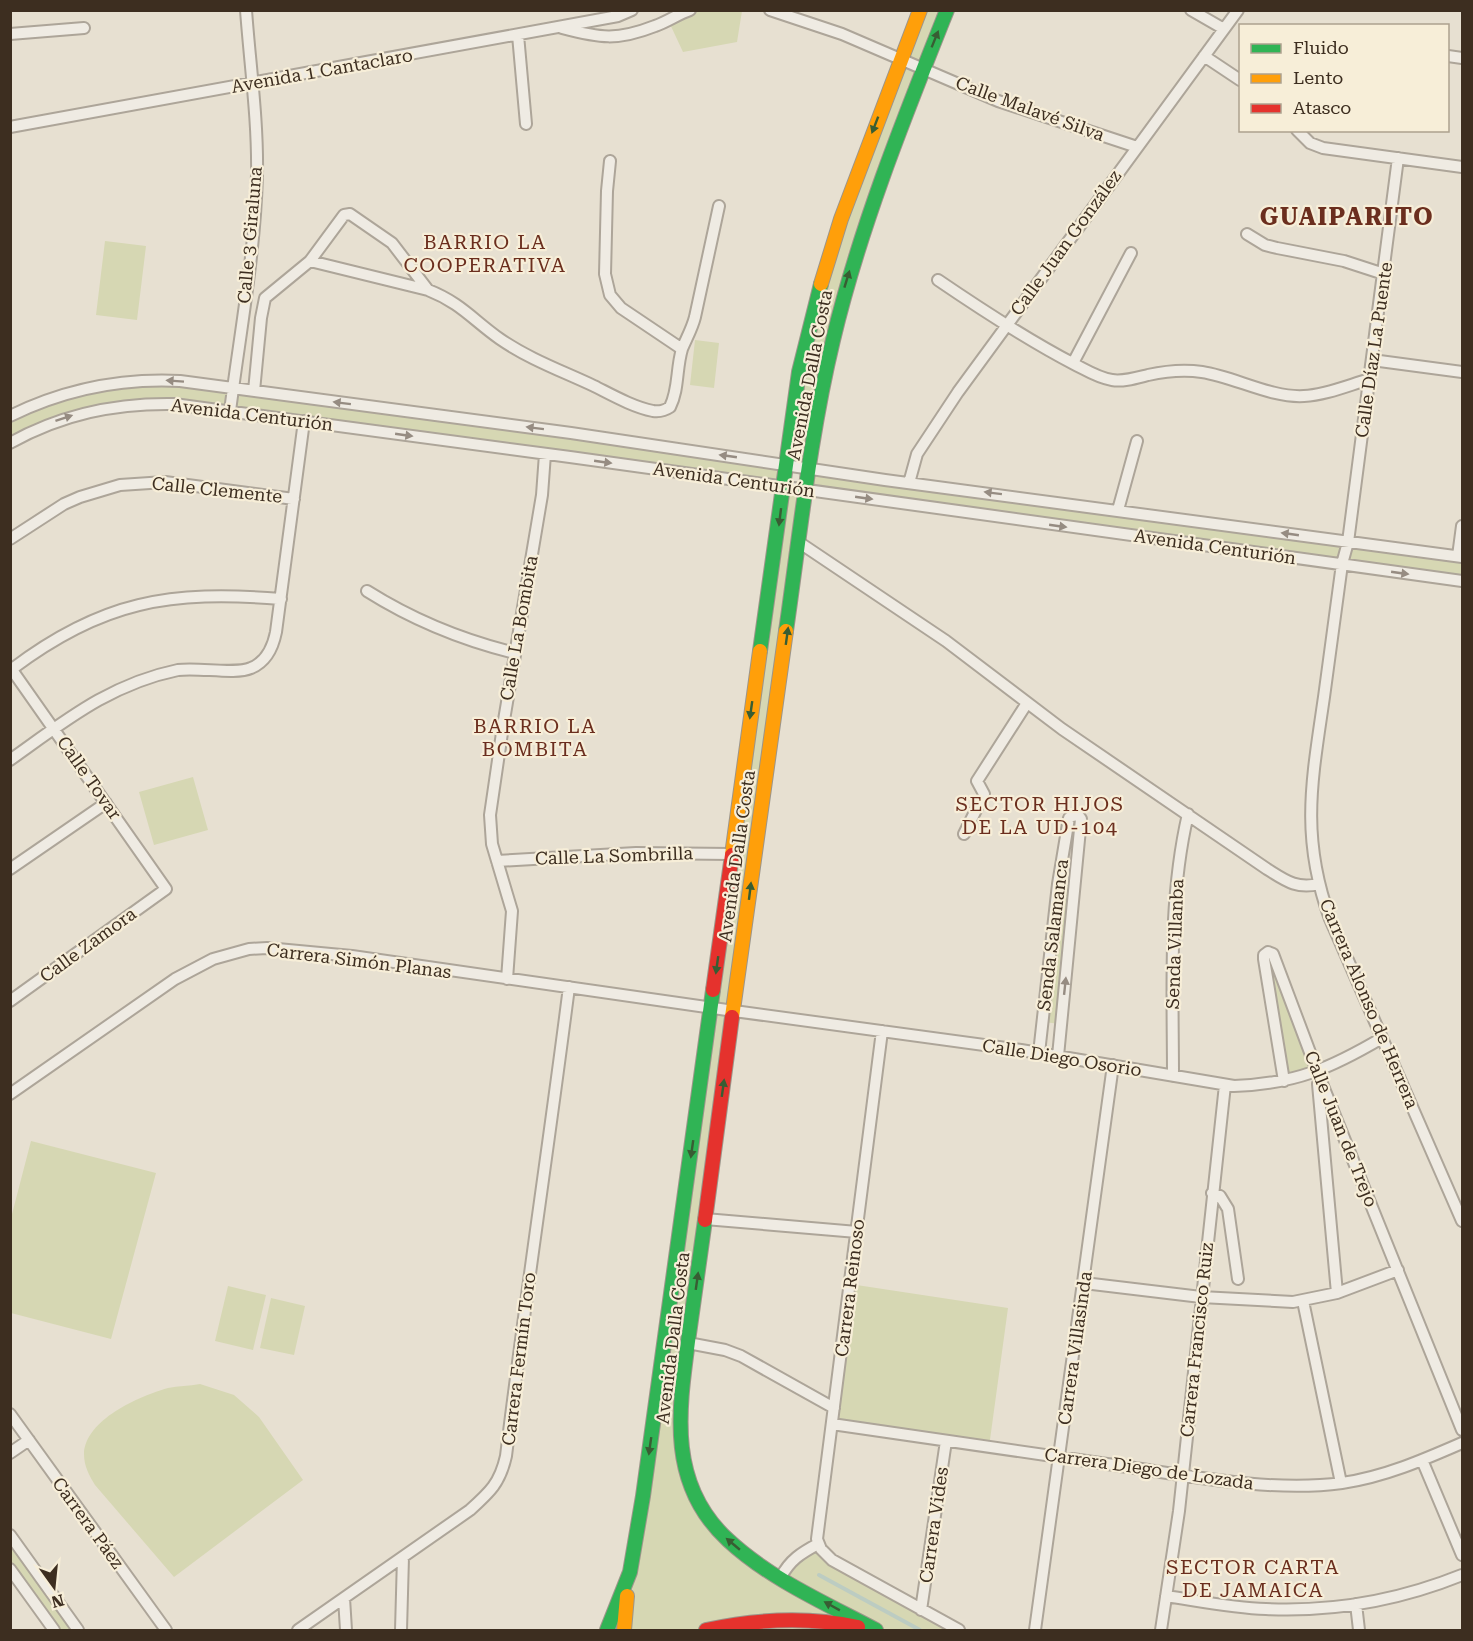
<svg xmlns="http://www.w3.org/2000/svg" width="1473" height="1641" font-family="'Roboto Serif',serif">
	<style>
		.green { fill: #d6d7b3; fill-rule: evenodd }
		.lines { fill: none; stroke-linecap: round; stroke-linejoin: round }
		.stream { stroke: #bcccc2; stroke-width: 4 }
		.street-casing { stroke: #ada599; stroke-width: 14 }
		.fast-casing { stroke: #9c958a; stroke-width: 16 }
		.slow-casing { stroke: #9c958a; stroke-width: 16 }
		.jam-casing { stroke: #9c958a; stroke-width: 16 }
		.street { stroke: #efebe3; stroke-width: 10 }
		.fast { stroke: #30b455; stroke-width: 14 }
		.slow { stroke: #ff9f0a; stroke-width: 14 }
		.jam { stroke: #e5322d; stroke-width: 14 }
		.oneway { fill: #385d33 }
		.oneway2 { fill: #968c82 }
		.labels { text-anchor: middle; stroke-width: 4.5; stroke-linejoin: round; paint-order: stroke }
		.street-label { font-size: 18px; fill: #3d2e20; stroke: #f7eed8 }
		.neighbourhood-label { font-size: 20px; letter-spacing: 1.5px; fill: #6b2e1e; stroke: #f7eed8 }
		.district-label { font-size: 24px; font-weight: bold; letter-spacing: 1.5px; fill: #6b2e1e; stroke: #f7eed8 }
	</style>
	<rect width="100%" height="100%" fill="#e7e0d1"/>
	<!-- green -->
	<path class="green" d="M694,11H742L737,42L683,52L669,22Z
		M920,11H947L869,213L810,468L1462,557V581L807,490L679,1425L708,1517L780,1577L788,1564L821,1549L959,1630H607L622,1596L783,487L174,404L100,409L11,443V416L32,405L153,380L786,465L814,308ZM787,465L809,468L806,490L783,487Z
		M105,241L146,246L137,320L96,315Z
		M695,340L719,343L714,388L690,385Z
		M193,777L208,830L154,845L139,792Z
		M1058,884L1076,886L1061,1024L1043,1022Z
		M1271,953L1317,1071L1288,1081L1266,954Z
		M31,1141L156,1173L111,1339L11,1313V1218Z
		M850,1284L1008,1308L989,1447L832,1424Z
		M228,1286L266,1295L253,1350L215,1341Z
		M271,1298L305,1306L294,1355L260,1348Z
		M200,1384L234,1395L259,1417L303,1480L174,1577L95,1485C89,1475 84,1466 84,1454C85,1420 139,1396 168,1388C178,1386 189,1386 200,1384Z
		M10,1535L78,1630H54L11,1569Z"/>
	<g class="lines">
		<!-- stream -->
		<path class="stream" d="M819,1575L920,1630"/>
		<defs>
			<path id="street" d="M770,10L842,34L998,101L1137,147
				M1191,10L1224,29
				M562,28C600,38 617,41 655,26C667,22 678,14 690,10
				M10,34L84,28
				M518,35L526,124
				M1204,56L1240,80
				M1448,56L1462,58
				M10,127L618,16L632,10
				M1297,130L1310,143L1323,148L1462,167
				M1398,158L1348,542L1342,564C1336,608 1330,652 1324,697C1312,780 1300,836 1330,919L1462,1221
				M610,161L607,191L605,274L610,295L621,308L682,349
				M1247,234L1265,245L1277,248L1344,261L1384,274
				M310,261L428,290C461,303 473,320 500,339C529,359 562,371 594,386C612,395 633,407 653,411C660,412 664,411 670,407C679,389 676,369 682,349C686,339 692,329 695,317L719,206
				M938,280C982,310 1026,339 1074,364C1086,370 1098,378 1112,380C1123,382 1136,378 1148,375C1166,371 1183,369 1202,372C1235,377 1271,398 1304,396C1326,395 1349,385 1370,379
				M1372,360L1462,372
				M1073,363L1131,253
				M254,391L261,318L265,298L310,261L344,215L350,214L392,243L428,290
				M230,411C240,333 255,254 257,175C258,120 250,65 246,10
				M10,416C65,389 120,378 180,381L571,433L885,480L1462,557
				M10,443C62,414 115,403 174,404L570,457L1462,581
				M909,483L917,454L958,392L1238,10
				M1118,510L1137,441
				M10,539L64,504L80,497L120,485L165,482L294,499
				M800,543L946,641L1062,729L1267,869C1286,881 1296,889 1319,884
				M1458,556L1462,526
				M367,591C413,620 462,640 515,653
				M10,667L166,889L10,1001
				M12,669C102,601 170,590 281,599
				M10,760C65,721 110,684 178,670C199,667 235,675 251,668C266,662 273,647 276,632L304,421
				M964,834L984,794L977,781L1027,703
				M497,861L636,853L732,854
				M10,869L106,803
				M507,979L512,911L492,844L490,815L503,726L542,495L545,454
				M882,1031L817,1539L821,1549L832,1560L959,1630
				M1039,1053L1058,884L1069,818L1072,816L1078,815L1081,819L1058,1056
				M1173,1076C1173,988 1168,900 1188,814
				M1284,1081L1264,959V955L1268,952L1273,954L1317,1071L1462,1430
				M1318,1084L1337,1293
				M10,1094L175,979L213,959L249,949L267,948L352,956L734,1011L1021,1050L1234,1086C1295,1084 1331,1068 1382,1038
				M1212,1193L1220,1196L1228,1209L1238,1279
				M705,1219L857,1232
				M1084,1283L1201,1297L1293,1302L1337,1293L1398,1270
				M1303,1301L1341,1483
				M688,1343L725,1350L741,1356L834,1408
				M10,1414L166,1630
				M832,1424C923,1438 1015,1450 1107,1464C1180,1474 1268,1493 1342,1483C1384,1477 1423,1460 1462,1443
				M10,1453L29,1440
				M1422,1460L1462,1555
				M10,1535L78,1630
				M10,1569L54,1630
				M781,1577C790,1560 801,1553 818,1544
				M1166,1596C1199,1601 1233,1608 1266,1609C1333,1612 1400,1600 1462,1575
				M344,1598L346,1630
				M1356,1604L1359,1630
				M921,1610L946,1441
				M298,1630L470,1510C490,1492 500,1483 506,1456C525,1300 549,1144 569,987
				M401,1630L403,1557
				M1035,1630L1113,1065
				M1161,1630L1179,1511L1225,1085"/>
			<path id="fast" d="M786,631C800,534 810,435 833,340C860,227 904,118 947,10
				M760,651L799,372L821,284
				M705,1220C700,1258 694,1296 689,1334C679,1408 666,1483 728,1540C770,1579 825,1603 876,1630
				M607,1630L630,1572L643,1496L713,990"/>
			<path id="slow" d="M821,284L841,219L920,10
				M732,855L760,651
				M732,1017L786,631
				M624,1630L627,1596"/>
			<path id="jam" d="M713,990L732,855
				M705,1220L732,1017
				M706,1630C757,1619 806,1616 858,1627"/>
		</defs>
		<!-- street casing -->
		<use href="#street" class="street-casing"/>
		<!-- fast casing -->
		<use href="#fast" class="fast-casing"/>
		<!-- slow casing -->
		<use href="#slow" class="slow-casing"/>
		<!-- jam casing -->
		<use href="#jam" class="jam-casing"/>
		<!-- street -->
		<use href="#street" class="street"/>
		<!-- fast -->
		<use href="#fast" class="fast"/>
		<!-- slow -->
		<use href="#slow" class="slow"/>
		<!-- jam -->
		<use href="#jam" class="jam"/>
	</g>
	<!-- one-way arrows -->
	<defs><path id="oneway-solid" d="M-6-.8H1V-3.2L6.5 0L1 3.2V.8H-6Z" transform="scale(1.5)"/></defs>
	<g class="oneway">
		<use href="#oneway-solid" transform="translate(935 39) rotate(-68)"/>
		<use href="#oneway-solid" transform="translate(875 125) rotate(111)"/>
		<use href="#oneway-solid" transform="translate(847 279) rotate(-73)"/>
		<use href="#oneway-solid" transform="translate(780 517) rotate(97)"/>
		<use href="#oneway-solid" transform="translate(787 636) rotate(-82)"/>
		<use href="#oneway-solid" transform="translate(751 710) rotate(98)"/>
		<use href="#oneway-solid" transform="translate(750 891) rotate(-83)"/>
		<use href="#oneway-solid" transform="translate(717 965) rotate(98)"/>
		<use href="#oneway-solid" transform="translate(723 1088) rotate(-82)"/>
		<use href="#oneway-solid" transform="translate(692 1149) rotate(98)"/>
		<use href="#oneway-solid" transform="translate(697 1281) rotate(-82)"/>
		<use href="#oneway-solid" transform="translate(650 1446) rotate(98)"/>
		<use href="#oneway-solid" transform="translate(733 1544) rotate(-140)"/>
		<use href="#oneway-solid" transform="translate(832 1606) rotate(-151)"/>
	</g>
	<g class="oneway2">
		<use href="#oneway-solid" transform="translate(175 381) rotate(-176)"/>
		<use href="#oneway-solid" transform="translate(342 403) rotate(-173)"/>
		<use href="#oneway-solid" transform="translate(64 418) rotate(-18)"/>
		<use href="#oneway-solid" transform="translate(535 428) rotate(-173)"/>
		<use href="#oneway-solid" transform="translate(404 435) rotate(8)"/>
		<use href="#oneway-solid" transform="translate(728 456) rotate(-172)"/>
		<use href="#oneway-solid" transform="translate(603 462) rotate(8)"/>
		<use href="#oneway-solid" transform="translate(993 493) rotate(-173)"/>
		<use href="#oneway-solid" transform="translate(864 498) rotate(8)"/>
		<use href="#oneway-solid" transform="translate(1058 526) rotate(8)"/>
		<use href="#oneway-solid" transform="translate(1290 534) rotate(-172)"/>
		<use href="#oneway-solid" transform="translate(1400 573) rotate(8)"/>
		<use href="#oneway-solid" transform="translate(1065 986) rotate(-84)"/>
	</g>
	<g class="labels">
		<!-- street labels -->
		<g class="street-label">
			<text transform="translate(322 71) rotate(-10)" y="6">Avenida 1 Cantaclaro</text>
			<text transform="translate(1030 109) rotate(20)" y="6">Calle Malavé Silva</text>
			<text transform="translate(250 235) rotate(-85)" y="6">Calle 3 Giraluna</text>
			<text transform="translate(1066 243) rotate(-54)" y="6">Calle Juan González</text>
			<text transform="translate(1374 350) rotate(-82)" y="6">Calle Díaz La Puente</text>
			<text transform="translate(810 375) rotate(-79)" y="6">Avenida Dalla Costa</text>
			<text transform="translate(252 415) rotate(7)" y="6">Avenida Centurión</text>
			<text transform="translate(734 480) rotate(8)" y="6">Avenida Centurión</text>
			<text transform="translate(217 490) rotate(6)" y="6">Calle Clemente</text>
			<text transform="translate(1215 547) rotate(8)" y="6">Avenida Centurión</text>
			<text transform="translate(519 628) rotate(-80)" y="6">Calle La Bombita</text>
			<text transform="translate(89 778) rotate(55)" y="6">Calle Tovar</text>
			<text transform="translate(614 856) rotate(-2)" y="6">Calle La Sombrilla</text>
			<text transform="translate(737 856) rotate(-82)" y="6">Avenida Dalla Costa</text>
			<text transform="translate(1053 935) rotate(-83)" y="6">Senda Salamanca</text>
			<text transform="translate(1175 944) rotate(-88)" y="6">Senda Villanba</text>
			<text transform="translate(88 945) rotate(-36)" y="6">Calle Zamora</text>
			<text transform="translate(359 961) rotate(7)" y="6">Carrera Simón Planas</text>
			<text transform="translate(1369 1004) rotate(67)" y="6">Carrera Alonso de Herrera</text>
			<text transform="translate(1062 1058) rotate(9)" y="6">Calle Diego Osorio</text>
			<text transform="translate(1341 1129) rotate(68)" y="6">Calle Juan de Trejo</text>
			<text transform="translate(850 1288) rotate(-83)" y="6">Carrera Reinoso</text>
			<text transform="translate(673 1338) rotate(-83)" y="6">Avenida Dalla Costa</text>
			<text transform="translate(1197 1340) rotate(-84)" y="6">Carrera Francisco Ruiz</text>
			<text transform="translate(1075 1348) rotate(-82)" y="6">Carrera Villasinda</text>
			<text transform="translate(519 1359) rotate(-83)" y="6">Carrera Fermín Toro</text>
			<text transform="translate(1149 1469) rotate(8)" y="6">Carrera Diego de Lozada</text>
			<text transform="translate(88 1523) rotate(54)" y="6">Carrera Páez</text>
			<text transform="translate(934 1525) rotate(-82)" y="6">Carrera Vides</text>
		</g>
		<!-- neighbourhood labels -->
		<g class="neighbourhood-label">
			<text x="485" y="249">BARRIO LA<tspan x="485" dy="23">COOPERATIVA</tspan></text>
			<text x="535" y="733">BARRIO LA<tspan x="535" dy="23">BOMBITA</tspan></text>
			<text x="1040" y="811">SECTOR HIJOS<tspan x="1040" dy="23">DE LA UD-104</tspan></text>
			<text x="1253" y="1574">SECTOR CARTA<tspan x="1253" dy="23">DE JAMAICA</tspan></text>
		</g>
		<!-- district labels -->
		<g class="district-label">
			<text x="1347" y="225">GUAIPARITO</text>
		</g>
	</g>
	<!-- border -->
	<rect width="1473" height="1641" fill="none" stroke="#3d2e20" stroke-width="24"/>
	<!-- legend -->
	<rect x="1239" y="24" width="210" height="108" fill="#f7eed8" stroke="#ada18e" stroke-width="1.5"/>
	<rect x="1251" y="44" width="30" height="9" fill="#30b455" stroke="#ada18e" stroke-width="1.5"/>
	<text x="1293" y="54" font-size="18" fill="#3d2e20">Fluido</text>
	<rect x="1251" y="74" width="30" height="9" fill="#ff9f0a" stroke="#ada18e" stroke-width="1.5"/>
	<text x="1293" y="84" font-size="18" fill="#3d2e20">Lento</text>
	<rect x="1251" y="104" width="30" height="9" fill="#e5322d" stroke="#ada18e" stroke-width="1.5"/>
	<text x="1293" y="114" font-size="18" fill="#3d2e20">Atasco</text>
	<!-- north arrow -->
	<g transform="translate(54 1587) rotate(165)" stroke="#f7eed8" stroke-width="4.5" paint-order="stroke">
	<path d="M0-4.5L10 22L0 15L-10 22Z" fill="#3d2e20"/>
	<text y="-9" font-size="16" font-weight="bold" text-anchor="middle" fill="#3d2e20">N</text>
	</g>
</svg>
